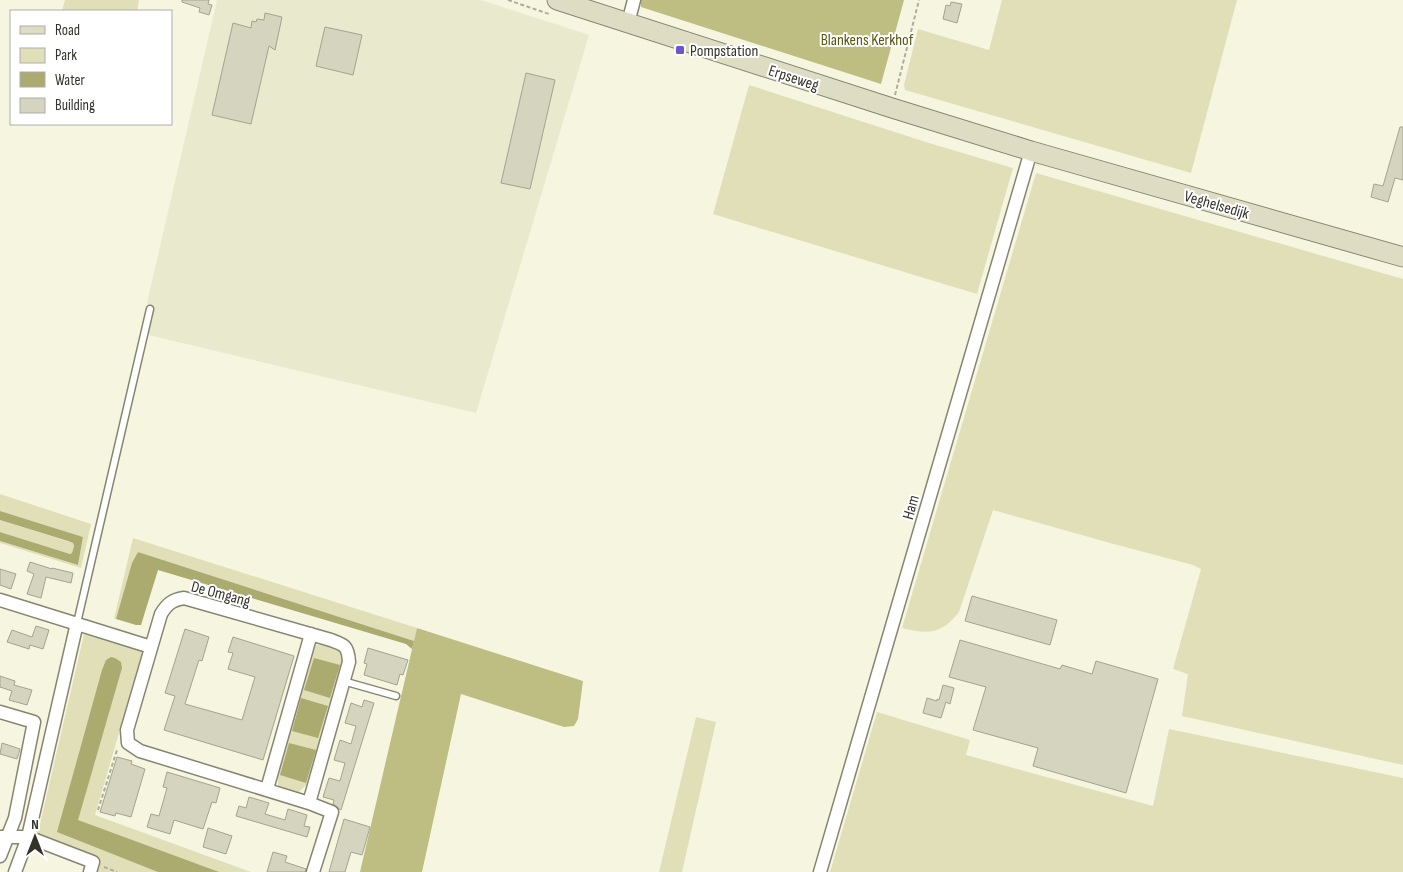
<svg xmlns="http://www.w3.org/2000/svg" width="1403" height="872" font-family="'Sofia Sans Condensed',sans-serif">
<rect width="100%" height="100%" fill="#f6f6e0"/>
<path fill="#e9e9cd" d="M217 0H481L589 35 476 413 140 333Z"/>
<path fill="#e0dfb8" d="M65 0H139L137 11H62Z
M1002 0H1237L1191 173 905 90 904 85 918 29 989 50Z
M749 85 929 143 1013 168 977 294 713 214Z
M1036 173 1403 279V765L1182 716 1188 674 1173 669 1201 569 1193 565 1110 543 993 510 959 612C941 635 928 634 902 628Z
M0 494 91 524 81 568 0 543V541L78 565 83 537 0 511Z
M0 520 73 543 74 546 72 553 70 554 0 532Z
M133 538 417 628 414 641 138 552 116 619H114Z
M84 634 143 651 95 815 251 872H99L97 871 99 859 37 837Z
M316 645C327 645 335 648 344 655L343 665 307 784 299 792 278 787V776L311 656Z
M877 712 970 740 966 755 1153 806 1169 729 1403 778V872H830Z
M696 717 716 722 682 872H659Z"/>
<path fill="#bebd82" d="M641 0H904L881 84 641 7Z
M417 628 583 681 578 719 574 726 564 727 461 694 422 872H360Z"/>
<path fill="#abaa6f" d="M0 511 83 537 78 565 0 541V532L70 554 72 553 74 546 73 543 68 541 0 520Z
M138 552 414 641 412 649 406 644 158 570 141 625H136L116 619 132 563Z
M111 657 115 658 121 662 122 668 78 820 219 872H158L57 832 102 670 106 660Z
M314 658 340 665 330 698 304 690Z
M301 698 328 706 318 738 292 731Z
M289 743 316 750 306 783 280 775Z"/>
<path fill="#d4d4bf" stroke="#a3a38f" d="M182 0H209L208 4 212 5 209 15 199 12 200 8 182 2Z
M951 2 962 4 957 23 943 19 946 5 950 6Z
M265 13 282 17 275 50 269 46 251 124 212 115 233 23 251 28 252 21 256 22 257 19 264 20Z
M325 27 362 35 353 75 316 66Z
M526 73 555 80 530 189 501 183Z
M1400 127H1403V180L1395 178 1388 202 1371 197 1374 184 1383 186Z
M30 562 52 569V568L73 573 71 583 46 577 41 598 27 594 34 574 27 571Z
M0 569 16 574 11 589 0 585Z
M972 596 1057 620 1050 645 965 621Z
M36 626 49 630 43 649 30 645 29 649 7 642 12 630 32 637Z
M185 629 209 637 202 661 199 660 185 704 242 720 255 677 228 669 233 653 228 652 233 637 294 656 263 760 164 730 175 696 165 693Z
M960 640 1060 669 1062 665 1092 674 1096 661 1158 679 1126 793 1033 766 1038 748 973 730 986 687 949 677Z
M368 648 408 660 403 675 400 674 397 685 364 675 367 664 364 663Z
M0 676 15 681 14 685 32 690 27 705 9 700 12 691 0 687Z
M943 685 954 688 950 704 946 702 941 718 923 713 927 698 937 701V699L939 700Z
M364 700 374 703 341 810 333 804 334 800 323 797 329 778 340 781 345 763 334 760 340 740 351 744 356 726 345 723 351 703 362 707Z
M2 743 20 749 17 759 0 754Z
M117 757 132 761 131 764 145 769 131 817 116 813 115 816 100 812Z
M167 772 220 788 216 803 212 802 203 829 174 820 170 834 147 827 151 814 159 816 167 788 163 787Z
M249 797 269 803 265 814 285 820 288 809 307 815 304 826 310 827 307 837 236 816 239 806 246 808Z
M344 819 370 827 365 845 362 855 351 852 345 872H329Z
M208 828 232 836 226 854 203 847Z
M273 852 287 856 285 862 306 869 305 872H267Z"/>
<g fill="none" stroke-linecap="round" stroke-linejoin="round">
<defs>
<path id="service" d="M77 623 150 309
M343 681 396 696"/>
<path id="minor" d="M628 23 634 0
M184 598 331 640C345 645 348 646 349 662L309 803 140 751 128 743 127 730 161 614C167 604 172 600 184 598Z
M0 600 151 647
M0 712 34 722 15 818 0 856
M267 789 311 634
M309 803 332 812 313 872
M0 837H28L93 862 90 872
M15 872 28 837 77 623
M820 872 1031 151"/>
<path id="secondary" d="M557 0 892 108 1031 151 1403 257"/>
</defs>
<use href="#service" stroke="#858571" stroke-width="9"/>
<use href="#minor" stroke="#858571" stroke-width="15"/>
<use href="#secondary" stroke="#858571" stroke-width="21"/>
<path stroke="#adad9c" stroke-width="2" stroke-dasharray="4 2.5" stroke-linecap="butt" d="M508 0 549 14
M895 95 919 0
M98 810 117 750
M104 867 117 872"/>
<use href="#service" stroke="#fff" stroke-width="6"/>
<use href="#minor" stroke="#fff" stroke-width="12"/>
<use href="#secondary" stroke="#deddc4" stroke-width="19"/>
</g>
<rect fill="#6c55cf" stroke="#fff" stroke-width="2" x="675" y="45" width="10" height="10" rx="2.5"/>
<g text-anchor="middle" stroke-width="4" stroke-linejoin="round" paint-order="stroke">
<g font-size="16" fill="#585611" stroke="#fff">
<text x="867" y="45">Blankens Kerkhof</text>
</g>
<g font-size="16" fill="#33332b" stroke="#fff" text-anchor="start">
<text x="690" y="56">Pompstation</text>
</g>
<g font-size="16" fill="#33332b" stroke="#fff">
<text transform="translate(794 77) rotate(18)" y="6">Erpseweg</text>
<text transform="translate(1217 204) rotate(16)" y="6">Veghelsedijk</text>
<text transform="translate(910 507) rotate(-74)" y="6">Ham</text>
<text transform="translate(221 593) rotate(15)" y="6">De Omgang</text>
</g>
</g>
<rect x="10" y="10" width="162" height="115" fill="#ffffff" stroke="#adadaa"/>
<rect x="20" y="26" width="25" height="8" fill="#deddc4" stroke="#adadaa"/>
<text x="55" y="35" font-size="15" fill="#33332b">Road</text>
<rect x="20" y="48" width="25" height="15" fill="#e0dfb8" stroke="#adadaa"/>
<text x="55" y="60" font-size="15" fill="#33332b">Park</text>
<rect x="20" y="72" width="25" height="15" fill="#abaa6f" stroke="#adadaa"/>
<text x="55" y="85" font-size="15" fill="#33332b">Water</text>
<rect x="20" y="98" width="25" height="15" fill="#d4d4bf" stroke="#adadaa"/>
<text x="55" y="110" font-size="15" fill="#33332b">Building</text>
<g transform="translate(35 837)" stroke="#ffffff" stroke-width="4" paint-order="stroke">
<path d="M0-4L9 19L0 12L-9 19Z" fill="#33332b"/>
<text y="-8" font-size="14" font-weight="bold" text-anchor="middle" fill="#33332b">N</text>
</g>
</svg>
